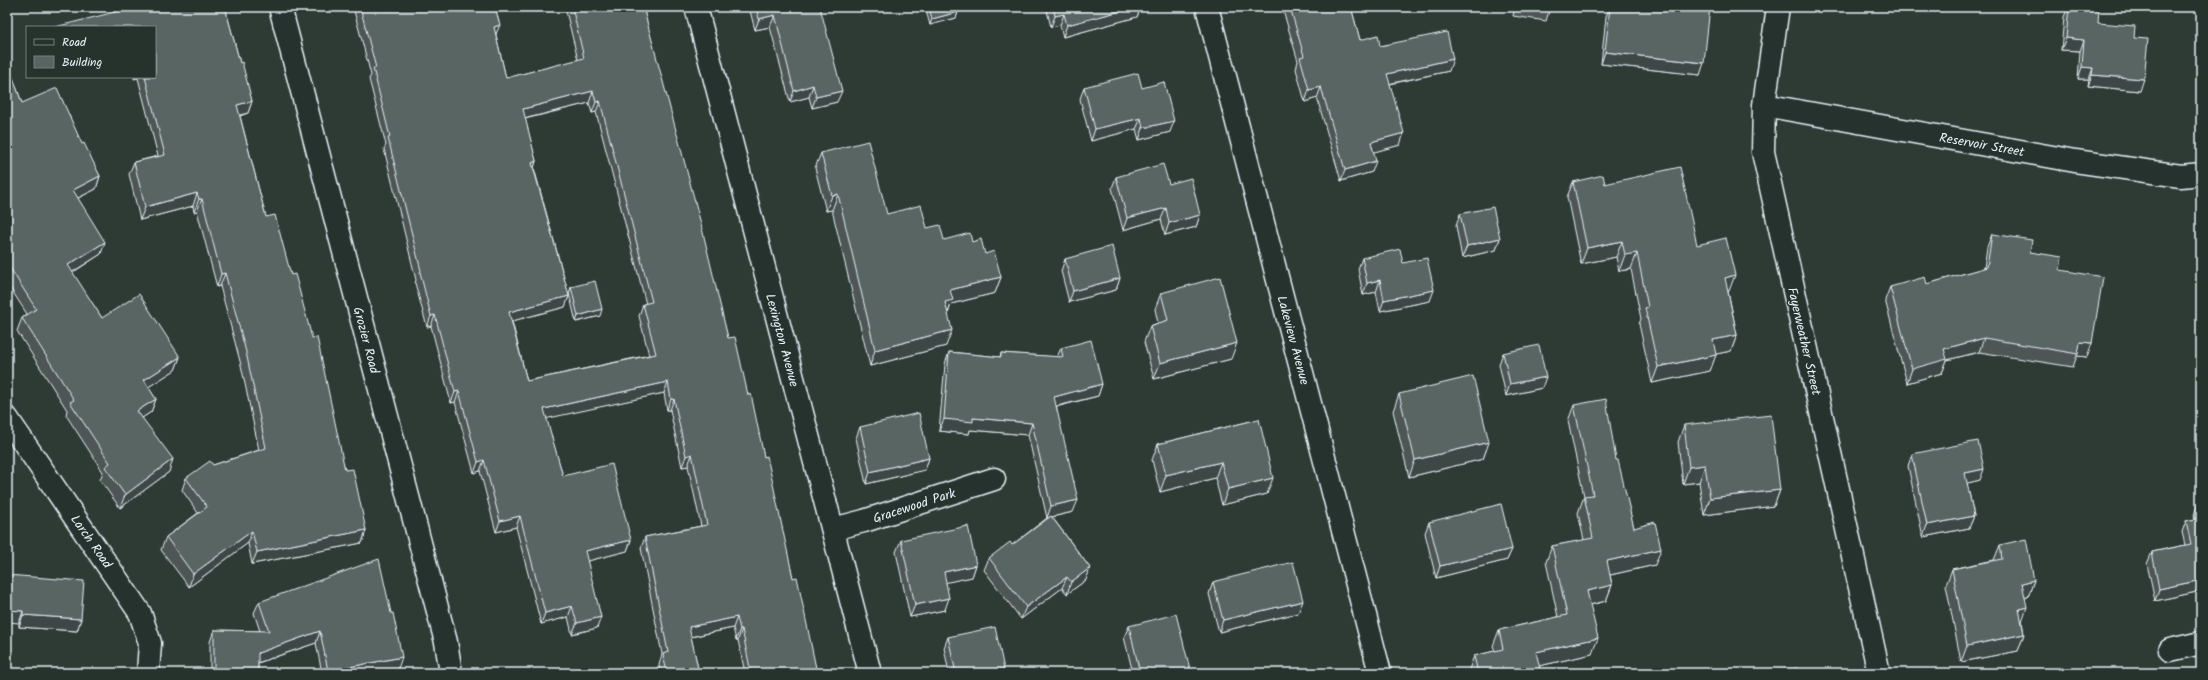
<svg xmlns="http://www.w3.org/2000/svg" width="2208" height="680" font-family="Kalam,sans-serif">
<rect width="100%" height="100%" fill="#2e3b35"/>
<filter id="ink" filterUnits="userSpaceOnUse"><feTurbulence type="fractalNoise" baseFrequency=".025" numOctaves="2"/><feDisplacementMap in="SourceGraphic" scale="8" xChannelSelector="R" yChannelSelector="G"/><feConvolveMatrix kernelMatrix="1 2 1 2 8 2 1 2 1" color-interpolation-filters="sRGB"/></filter>
<g filter="url(#ink)">
<g fill="none" stroke-linecap="round" stroke-linejoin="round">
<defs>
<path id="minor" d="M280 7 446 642 451 673
M696 7 870 673
M1207 7 1380 673
M7 418 140 613 150 643 148 673
M833 529 864 521 994 479
M2170 650 2201 643"/>
<path id="tertiary" d="M1778 7 1764 105 1763 152 1879 673
M1764 105 2075 161 2181 176 2201 174"/>
</defs>
<use href="#minor" stroke="#e8f1f8" stroke-width="25"/>
<use href="#tertiary" stroke="#e8f1f8" stroke-width="25"/>
<use href="#minor" stroke="#26332d" stroke-width="22"/>
<use href="#tertiary" stroke="#26332d" stroke-width="22"/>
</g>
<path fill="#4d5755" stroke="#e8f1f8" fill-rule="evenodd" d="M114 7H225L240 63 252 101 248 113 240 116 266 217 291 275 345 470 366 530 362 543 252 564 248 543 189 587 161 550 166 537 198 513 182 490 186 478 213 465 259 450 241 365 220 286 217 287 197 211 194 212 193 206 140 220 129 174 134 162 158 156 138 78 134 79V77H155V27L114 12Z
M353 7H495L496 35 506 78 578 60 565 7H643L728 338 748 395 764 457 793 578 817 673H745L738 640H736L733 628 691 637 699 673H660L659 665 662 654 641 548 645 537 701 526 688 466 682 467 670 410H667L664 393 546 418 563 476 631 540 627 551 587 561 597 628 572 634 568 617 541 624 516 527 496 532 480 471 474 473 455 402 451 403 431 326 427 327 415 283 416 280 384 149 386 145 369 79 371 75ZM589 103 592 113 596 112 646 304H643L639 316 649 355 527 381 512 321 565 307 569 296 534 168 536 161 525 119Z
M749 7H820L837 102 812 108 809 97 790 102 770 27 755 30Z
M925 7H957L958 12 956 18 930 25Z
M1046 7H1141L1137 17 1063 37 1060 25 1051 27Z
M1282 7H1351L1360 40 1380 46 1449 71 1390 84 1400 145 1373 152 1372 172 1341 181 1317 98 1305 102 1296 69 1298 61Z
M1515 7H1550L1549 11 1546 21 1513 16Z
M1610 7H1634L1669 11 1670 7H1710L1700 75 1601 64 1606 16Z
M2068 7H2086L2098 23 2134 38 2140 91 2088 86 2089 79H2078L2080 51 2061 50 2064 17Z
M7 61 22 103 82 144 100 176 96 189 78 198 101 254 72 273 102 318 180 357 175 370 148 387 156 399 151 412 142 418 169 472 120 508 100 480 103 472 66 415 67 410 17 331 22 318 27 314 7 283Z
M1084 87 1142 88 1170 132 1139 140 1136 129 1091 141 1080 99Z
M821 153 887 214 927 228 944 240 972 242 985 254 1001 277 995 293 951 304 948 314 946 346 870 366 832 210 826 211 815 168Z
M1116 177 1169 184 1200 215 1196 227 1165 235 1161 219 1123 230 1112 188Z
M1573 182 1605 184 1697 245 1729 291H1728L1737 335 1731 351 1716 354 1710 371 1652 383 1639 324 1641 319 1631 269 1619 271 1616 257 1581 264 1567 197Z
M1460 214 1500 238 1496 250 1462 258 1456 226Z
M1992 234 2030 252 2060 270 2092 343 2087 357 2077 356 2073 367 1979 352 1947 360 1942 373 1907 383 1885 300 1890 287 1927 284 1984 268 1987 247Z
M1362 258 1403 263 1430 301 1380 311 1376 292 1363 295 1358 269Z
M1065 259 1120 278 1116 290 1069 302 1061 271Z
M571 287 600 316 576 322 569 293Z
M1161 293 1231 359 1154 379 1144 342 1150 326 1158 323 1155 309Z
M1061 348 1102 384 1098 396 1056 407 1073 512 1052 517 1090 568 1086 580 1067 594 1062 588 1021 619 984 570 989 558 1012 545 1047 518 1028 435 970 430 969 434 939 431 945 364 949 352 1000 357 1001 353 1057 357Z
M1503 353 1542 388 1506 396 1499 364Z
M1399 394 1489 442 1483 459 1409 477 1393 411Z
M1574 405 1616 460 1634 528 1655 565 1610 575 1612 585 1606 601 1590 605 1592 654 1539 666 1541 673H1468V672L1474 656 1495 651 1493 646 1499 630 1558 617 1546 562 1552 546 1584 540 1578 513 1584 496 1568 421Z
M1259 419 1267 494 1222 505 1215 478 1160 492 1152 460 1158 444Z
M1684 425 1780 490 1774 506 1704 515 1699 482 1683 484 1678 442Z
M860 427 929 458 925 470 866 484 856 438Z
M1912 454 1980 480 1967 483 1974 516 1969 528 1923 537 1908 466Z
M2201 502V591L2155 601 2147 564 2152 552 2185 545 2182 532 2186 521 2195 519 2194 515 2198 503Z
M1429 522 1512 549 1507 560 1436 578 1425 533Z
M901 540 976 565 972 577 946 582 945 610 910 617 896 552Z
M2000 545 2034 580 2028 597H2025L2022 621 2024 634 2018 651 1961 662 1946 585 1952 569 1994 560Z
M7 575 81 619 77 631 19 627V623Z
M1213 582 1298 613 1219 632 1209 594Z
M259 602 398 669 376 673H322L316 643 258 663V673H210V642L214 630 260 631 254 613Z
M1129 626 1191 673H1133L1124 637Z
M948 637 1004 669 1002 673H949L944 648Z"/>
<path fill="#3e4745" stroke="#e8f1f8" d="M1136 7H1141L1137 17 1063 37 1067 25Z
M958 12 956 18 930 25 932 19Z
M1064 14 1060 25 1051 27 1055 16Z
M775 15 770 27 755 30 759 19Z
M500 25 495 36 494 27Z
M2066 38 2084 40 2080 51 2061 50Z
M1605 52 1704 63 1700 75 1601 64Z
M1453 59 1449 71 1383 85 1387 74Z
M2082 67 2093 68 2089 79H2078Z
M2092 75 2144 79 2140 91 2088 86Z
M813 85 809 97 790 102 794 91Z
M1321 87 1317 98 1305 102 1309 90Z
M593 91 589 103 519 120 523 109Z
M842 91 837 102 812 108 816 97Z
M252 101 248 113 232 117 237 105Z
M600 101 596 112 592 113 596 102Z
M1141 118 1136 129 1091 141 1095 129Z
M1174 121 1170 132 1139 140 1143 128Z
M1404 133 1400 145 1367 154 1371 142Z
M536 161 532 173V163Z
M1376 161 1372 172 1341 181 1345 170Z
M100 176 96 189 68 203 73 190Z
M197 193 193 206 140 220 145 207Z
M838 194 832 210 826 211 832 196Z
M199 199H202L197 211 194 212Z
M1166 208 1161 219 1123 230 1127 218Z
M1200 215 1196 227 1165 235 1169 223Z
M1500 238 1496 250 1462 258 1467 246Z
M1622 241 1616 257 1581 264 1587 248Z
M105 242 101 254 63 278 68 265Z
M1637 253 1631 269 1619 271 1625 255Z
M225 273 220 286 217 287 221 274Z
M1735 275 1729 291 1719 294 1725 278Z
M1001 277 995 293 951 304 947 316 945 302 950 290Z
M1120 278 1116 290 1069 302 1073 291Z
M1380 280 1376 292 1363 295 1367 283Z
M1434 290 1430 301 1380 311 1384 300Z
M569 296 565 307 505 323 509 312Z
M602 309 600 316 576 322 578 316Z
M435 315 431 326 427 327 431 316Z
M952 330 946 346 870 366 875 350Z
M1737 335 1731 351 1707 356 1713 340Z
M1984 338 1979 352 1947 360 1942 373 1907 383 1912 369 1944 349Z
M2080 342 2092 343 2087 357 2077 356Z
M1237 343 1231 359 1154 379 1160 363Z
M1716 355 1710 371 1652 383 1658 367Z
M180 357 175 370 139 393 144 380Z
M1546 377 1542 388 1506 396 1510 384Z
M668 382 664 393 540 420 544 409Z
M1102 384 1098 396 1049 408 1054 397Z
M459 391 455 402 451 403 455 392Z
M156 399 151 412 133 424 137 411Z
M671 399H674L670 410H667Z
M973 418 1032 423 1028 435 970 430 969 434 939 431 944 419Z
M1489 442 1483 459 1409 477 1415 460Z
M692 454 688 466 682 467 686 456Z
M929 458 925 470 866 484 870 472Z
M173 459 169 472 120 508 125 495Z
M484 460 480 471 474 473 478 462Z
M1221 462 1215 478 1160 492 1166 475Z
M1705 465 1699 482 1683 484 1689 467Z
M1984 469 1980 480 1960 485 1965 473Z
M1273 478 1267 494 1222 505 1228 489Z
M1780 490 1774 506 1704 515 1710 498Z
M1078 500 1073 512 1047 518 1051 506Z
M520 516 516 527 496 532 500 521Z
M1974 516 1969 528 1923 537 1927 525Z
M366 530 362 543 252 564 257 552Z
M252 531 248 543 189 587 193 574Z
M631 540 627 551 580 563 585 551Z
M1512 549 1507 560 1436 578 1440 566Z
M1661 549 1655 565 1601 577 1607 561Z
M976 565 972 577 939 584 944 572Z
M1090 568 1086 580 1067 594 1071 582Z
M1067 577 1062 588 1021 619 1026 607Z
M2034 580 2028 597 2016 599 2022 583Z
M2201 580V591L2155 601 2159 589Z
M1612 585 1606 601 1581 607 1587 591Z
M949 598 945 610 910 617 915 605Z
M1303 601 1298 613 1219 632 1223 620Z
M572 606 568 617 541 624 545 613Z
M2027 607 2021 624 2019 609Z
M7 610 23 611 19 623 7 622Z
M23 615 81 619 77 631 19 627Z
M601 617 597 628 572 634 577 623Z
M737 617 733 628 685 638 689 627Z
M740 629H742L738 640H736Z
M320 631 316 643 254 664 258 653Z
M2024 634 2018 651 1961 662 1967 646Z
M1598 638 1592 654 1530 668 1536 652Z
M402 657 398 669 376 673H327L328 671Z
M1004 669 1002 673H984Z"/>
<path fill="#596563" stroke="#e8f1f8" fill-rule="evenodd" d="M119 7H225L240 63 242 62 252 101 237 105 266 217 275 215 291 275 295 274 312 338 317 337 345 470 353 469 366 530 257 552 252 531 193 574 166 537 207 507 186 478 210 461 213 465 266 448 246 352 225 273 221 274 202 199H199L197 193 145 207 134 162 165 155 145 77H155V27H55L119 11Z
M360 7H495L500 25 494 27 506 78 584 58 572 7H643L701 224 728 338 735 337 748 395 751 394 764 457 767 456 793 578 797 577 817 673H751L742 629H740L737 617 689 627 699 673H667L663 654 668 652 645 537 707 525 692 454 686 456 674 399H671L668 382 544 409 563 476 612 464 631 540 585 551 601 617 577 623 572 606 545 613 520 516 500 521 484 460 478 462 459 391 455 392 435 315 431 316 420 272 421 271 388 138 390 137 373 68H376ZM593 91 596 102 600 101 652 302 643 304 656 354 527 381 509 312 569 296 532 163 536 161 523 109Z
M756 7H820L842 91 816 97 813 85 794 91 775 15 759 19Z
M929 7H957L958 12 932 19Z
M1053 7H1136L1067 25 1064 14 1055 16Z
M1290 7H1351L1360 40 1378 35 1380 46 1447 32 1453 59 1387 74 1404 133 1371 142 1376 161 1345 170 1321 87 1309 90 1300 57 1304 56Z
M1521 7H1550L1549 11Z
M1610 7H1634L1672 11 1673 7H1710L1704 63 1605 52Z
M2069 7H2086L2099 8 2098 23 2135 26 2134 38 2148 39 2144 79 2092 75 2093 68 2082 67 2084 40 2066 38Z
M7 61 22 103 57 88 82 144 84 143 100 176 73 190 105 242 68 265 102 318 139 294 180 357 144 380 156 399 137 411 173 459 125 495 105 467 110 463 70 402 74 400 22 318 36 309 7 263Z
M1138 73 1142 88 1164 82 1174 121 1143 128 1141 118 1095 129 1084 87Z
M868 141 887 214 921 205 927 228 940 225 944 240 970 233 972 242 981 239 985 254 994 251 1001 277 950 290 953 300 945 302 952 330 875 350 838 194 832 196 821 153Z
M1163 164 1169 184 1191 178 1200 215 1169 223 1166 208 1127 218 1116 177Z
M1680 167 1697 245 1726 238 1735 275 1725 278 1737 335 1713 340 1716 355 1658 367 1645 308 1648 307 1637 253 1625 255 1622 241 1587 248 1573 182 1603 175 1605 184Z
M1493 207 1500 238 1467 246 1460 214Z
M1992 234 2032 240 2030 252 2062 257 2060 270 2103 277 2092 343 2080 342 2078 354 1984 338 1944 349 1947 359 1912 369 1890 287 1925 277 1927 284 1987 267Z
M1112 246 1120 278 1073 291 1065 259Z
M1400 249 1403 263 1427 258 1434 290 1384 300 1380 280 1367 283 1362 258Z
M1220 277 1237 343 1160 363 1150 326 1168 320 1161 293Z
M595 281 602 309 578 316 571 287Z
M1091 340 1102 384 1054 397 1078 500 1051 506 1032 423 973 418V422L944 419 949 352 1001 357V353L1063 357 1061 348Z
M1539 345 1546 377 1510 384 1503 353Z
M1473 376 1489 442 1415 460 1399 394Z
M1606 399 1616 460H1618L1634 528 1655 522 1661 549 1607 561 1612 585 1587 591 1598 638 1536 652 1541 673H1478L1474 656 1503 649 1499 630 1567 615 1552 546 1593 538 1584 496 1593 495 1574 405Z
M919 413 929 458 870 472 860 427Z
M1771 415 1780 490 1710 498 1705 465 1689 467 1684 425Z
M1259 419 1273 478 1228 489 1221 462 1166 475 1158 444Z
M1978 441 1984 469 1965 473 1974 516 1927 525 1912 454Z
M2201 502V517L2198 503Z
M1501 504 1512 549 1440 566 1429 522Z
M1051 516 1090 568 1071 582 1067 577 1026 607 989 558 1010 542 1012 545Z
M2201 518V580L2159 589 2152 552 2191 544 2186 521Z
M968 526 976 565 944 572 949 598 915 605 901 540Z
M2026 539 2034 580 2022 583 2027 607 2019 609 2024 634 1967 646 1952 569 2002 559 2000 545Z
M379 559 391 613H393L402 657 328 671 320 631 258 653V673H214V630L269 631 259 602Z
M1293 562 1303 601 1223 620 1213 582Z
M7 575 84 581 81 619 23 615V611L7 610Z
M1176 614 1191 673H1140L1129 626Z
M995 627 1004 669 984 673H956L948 637Z
M1797 668V673H1754Z
M2141 669 2142 673H2121Z"/>
</g>
<g text-anchor="middle" stroke-width="3" stroke-linejoin="round" paint-order="stroke">
<g font-size="13" fill="#e8f1f8" stroke="#26332d">
<text transform="translate(1982 144) rotate(10)" y="5">Reservoir Street</text>
<text transform="translate(367 340) rotate(75)" y="5">Grozier Road</text>
<text transform="translate(783 340) rotate(75)" y="5">Lexington Avenue</text>
<text transform="translate(1294 340) rotate(75)" y="5">Lakeview Avenue</text>
<text transform="translate(1805 341) rotate(77)" y="5">Fayerweather Street</text>
<text transform="translate(914 505) rotate(-18)" y="5">Gracewood Park</text>
<text transform="translate(92 541) rotate(55)" y="5">Larch Road</text>
</g>
</g>
<rect width="2208" height="680" fill="none" stroke="#26332d" stroke-width="24"/>
<rect x="12" y="12" width="2184" height="656" fill="none" stroke="#e8f1f8" stroke-width="1.5" filter="url(#ink)"/>
<rect x="26" y="26" width="130" height="52" fill="#26332d" stroke="#747f7e"/>
<rect x="34" y="39" width="20" height="6" fill="#26332d" stroke="#747f7e"/>
<text x="62" y="46" font-size="12" fill="#e8f1f8">Road</text>
<rect x="34" y="56" width="20" height="12" fill="#596563" stroke="#747f7e"/>
<text x="62" y="66" font-size="12" fill="#e8f1f8">Building</text>
</svg>
